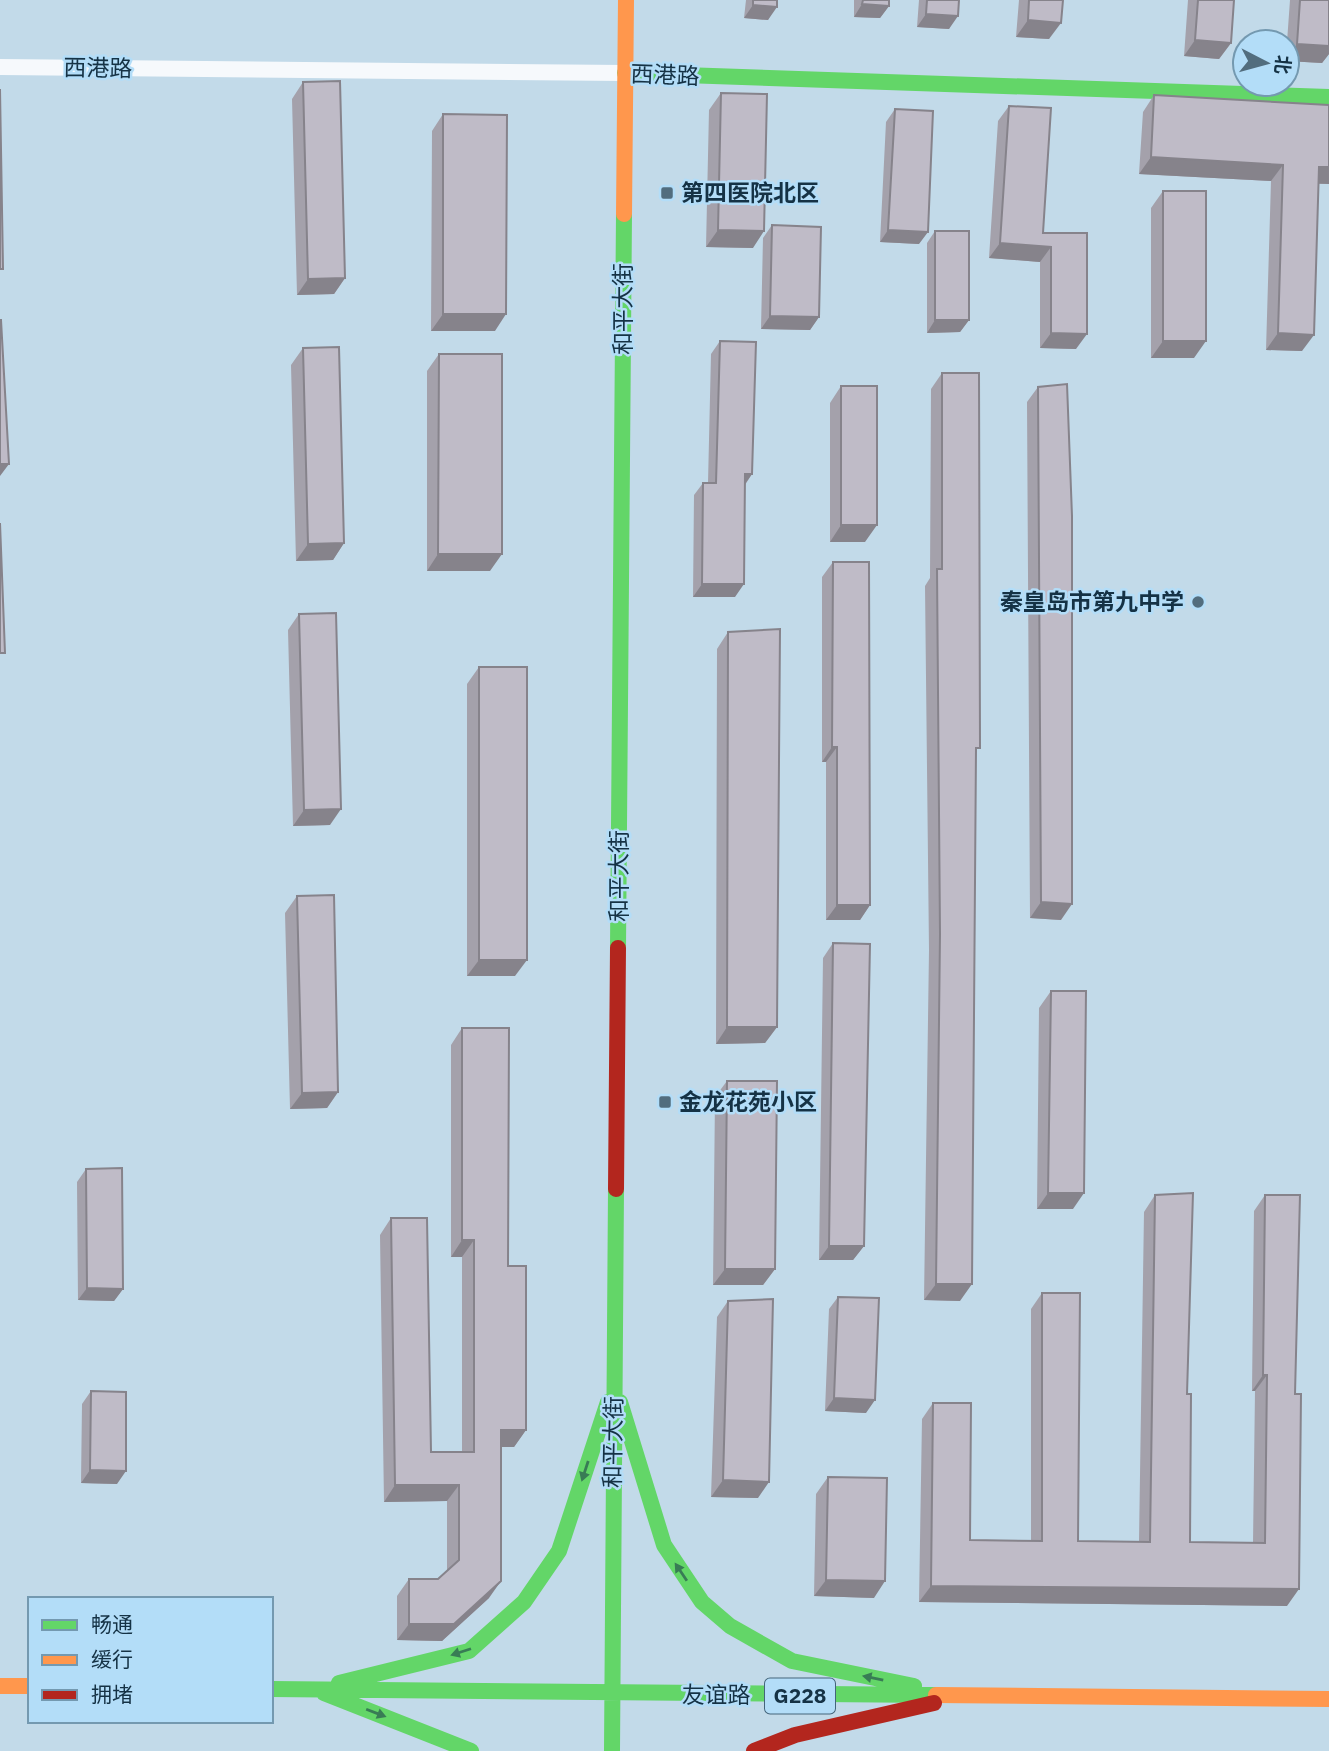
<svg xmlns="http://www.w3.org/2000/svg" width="1329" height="1751" font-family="'IBM Plex Sans','Noto Sans SC',sans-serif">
<rect width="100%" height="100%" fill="#c2dae9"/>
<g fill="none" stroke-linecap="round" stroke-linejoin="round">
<path stroke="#f6f9fc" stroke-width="16" d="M0 67 625 73"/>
<path stroke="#63d668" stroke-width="16" d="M625 73 1329 97
M618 948 624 214
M620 1402 664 1545 702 1602 730 1626 792 1661 914 1686
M339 1683 469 1651 524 1602 559 1551 608 1402
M271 1689 936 1695
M324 1693 471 1751
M612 1751 616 1189"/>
<path stroke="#ff974d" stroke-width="16" d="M624 214 626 0
M0 1686H30
M936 1695 1329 1699"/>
<path stroke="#b3261e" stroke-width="16" d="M616 1189 618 948
M754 1751 795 1735 934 1703"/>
</g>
<path fill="#a4a1ab" d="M746 0H777L768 20 744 18Z
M854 0H889V6L880 18 854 17Z
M919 0H959L949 29 917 27Z
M1019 0H1063L1049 39 1016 37Z
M1188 0H1234L1231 43 1219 59 1184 56Z
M1290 0H1329V54L1322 63 1287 61V42Z
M303 82 345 278 334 294 297 295 292 99Z
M721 93 753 248 706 247 709 110Z
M1154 95 1329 105V184H1319L1302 351 1266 350 1271 181 1139 174 1143 112Z
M1009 106 1043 233H1087L1076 349 1040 348V262L989 258 998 121Z
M895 109 919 244 880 242 886 122Z
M443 114 495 331H431L432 131Z
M1163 191 1194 358H1151V208Z
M772 225 819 317 810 330 761 329 763 238Z
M935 231 969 320 960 332 927 333V243Z
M720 341 752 474 745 485 735 597H693L694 495 703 483H708L711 354Z
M303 348 344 543 333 560 296 561 291 365Z
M439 354 490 571H427V371Z
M942 373 976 753 960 1301 924 1300 929 950 925 586 930 578 931 389Z
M841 386 865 542H830V403Z
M1038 387 1061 920 1030 918 1027 402Z
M833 562 870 905 860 920H826V762H822V577Z
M299 614 330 825 293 826 288 630Z
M728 632 777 1027 765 1043 716 1044 717 649Z
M479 667 515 976H467V684Z
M297 896 338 1092 327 1108 290 1109 285 913Z
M833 943 864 1246 853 1260H819L823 958Z
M1051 991 1073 1209H1037L1039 1008Z
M462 1028 508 1266 526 1430 514 1447H501L489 1598 442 1641 397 1640V1596L409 1579H438L447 1571V1501L384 1502 380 1235 391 1218 431 1452H462V1257H451V1045Z
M727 1081 775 1269 763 1285H713L715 1097Z
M86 1169 123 1289 114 1301 78 1300 77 1182Z
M1155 1195 1187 1394 1190 1542 1253 1543 1255 1391H1252L1254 1211 1265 1195 1287 1606 919 1602 922 1419 933 1403 970 1540 1031 1541V1309L1042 1293 1078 1541 1139 1542 1144 1212Z
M838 1297 866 1413 825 1411 829 1309Z
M728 1301 758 1498 711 1497 717 1317Z
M91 1391 117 1484 81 1483 82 1404Z
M828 1477 874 1598 814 1596 816 1494Z"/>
<path fill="#86838b" d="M862 4 889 6 880 18 854 17Z
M753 5 777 7 768 20 744 18Z
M926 14 958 16 949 29 917 27Z
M1028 20 1061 23 1049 39 1016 37Z
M1195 40 1231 43 1219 59 1184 56Z
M1297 44 1329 46V54L1322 63 1287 61V58Z
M1151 157 1283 165 1271 181 1139 174Z
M1319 167H1329V184L1308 183Z
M718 230 764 231 753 248 706 247Z
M888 230 928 232 919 244 880 242Z
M1000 243 1051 247 1040 262 989 258Z
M345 278 334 294 297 295 308 279Z
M443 314H506L495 331H431Z
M770 316 819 317 810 330 761 329Z
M935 320H969L960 332 927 333Z
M1051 333 1087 334 1076 349 1040 348Z
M1278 333 1314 335 1302 351 1266 350Z
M1163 341H1206L1194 358H1151Z
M0 464H9L0 476Z
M745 474H752L743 487Z
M841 525H877L865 542H830Z
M344 543 333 560 296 561 308 544Z
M438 554H502L490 571H427Z
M702 584H744L735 597H693Z
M832 747H837L826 762H822Z
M341 809 330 825 293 826 304 810Z
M1041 902 1072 904 1061 920 1030 918Z
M837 905H870L860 920H826Z
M479 960H527L515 976H467Z
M727 1027H777L765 1043 716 1044Z
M338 1092 327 1108 290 1109 302 1093Z
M1048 1193H1084L1073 1209H1037Z
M462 1240H474L462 1257H451Z
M829 1246H864L853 1260H819Z
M725 1269H775L763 1285H713Z
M936 1284H972L960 1301 924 1300Z
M87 1288 123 1289 114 1301 78 1300Z
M1263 1375H1267L1255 1391H1252Z
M834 1398 875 1400 866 1413 825 1411Z
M501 1430H526L514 1447H489Z
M90 1470 126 1471 117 1484 81 1483Z
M723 1480 769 1482 758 1498 711 1497Z
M395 1485H459L447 1501 384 1502Z
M826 1580 885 1581 874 1598 814 1596Z
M501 1581 489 1598 442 1641 397 1640 409 1624Z
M931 1586 1299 1589 1287 1606 919 1602Z"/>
<path fill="#bfbbc7" stroke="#86838b" stroke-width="2" d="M753 0H777V7L753 5Z
M863 0H889V6L862 4Z
M927 0H959L958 16 926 14Z
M1029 0H1063L1061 23 1028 20Z
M1198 0H1234L1231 43 1195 40Z
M1300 0H1329V46L1297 44Z
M340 81 345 278 308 279 303 82Z
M0 89 3 269H0Z
M721 93 767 94 764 231 718 230Z
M1154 95 1329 105V167H1319L1314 335 1278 333 1283 165 1151 157Z
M1009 106 1051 108 1043 233H1087V334L1051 333V247L1000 243Z
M895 109 933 111 928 232 888 230Z
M443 114 507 115 506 314H443Z
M1163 191H1206V341H1163Z
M772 225 821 227 819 317 770 316Z
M935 231H969V320H935Z
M0 320H1L9 464H0Z
M720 341 756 342 752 474H745L744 584H702L703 483H716Z
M339 347 344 543 308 544 303 348Z
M439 354H502V554H438Z
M942 373H979L980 748H976L972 1284H936L940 934 937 569H942Z
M1067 384 1072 516V904L1041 902 1038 387Z
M841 386H877V525H841Z
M0 523 5 653H0Z
M833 562H869L870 905H837V747H832Z
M336 613 341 809 304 810 299 614Z
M780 629 777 1027H727L728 632Z
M479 667H527V960H479Z
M334 895 338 1092 302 1093 297 896Z
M833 943 870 944 864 1246H829Z
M1051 991H1086L1084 1193H1048Z
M462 1028H509L508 1266H526V1430H501V1581L454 1624H409V1579H438L459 1560V1485H395L391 1218H427L431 1452H474V1240H462Z
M727 1081H777L775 1269H725Z
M122 1168 123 1289 87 1288 86 1169Z
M1193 1193 1187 1394H1191L1190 1542 1265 1543 1267 1375H1263L1265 1195H1300L1295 1394H1301L1299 1589 931 1586 933 1403H971L970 1540 1042 1541V1293H1080L1078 1541 1150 1542 1155 1195Z
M838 1297 879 1298 875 1400 834 1398Z
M773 1299 769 1482 723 1480 728 1301Z
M91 1391 126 1392V1471L90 1470Z
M828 1477 887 1478 885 1581 826 1580Z"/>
<defs><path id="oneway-solid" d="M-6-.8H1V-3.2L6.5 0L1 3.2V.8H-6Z" transform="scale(1.75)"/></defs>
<g fill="#387c55">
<use href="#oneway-solid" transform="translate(585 1471) rotate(108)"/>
<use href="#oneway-solid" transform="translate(681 1572) rotate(-124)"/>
<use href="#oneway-solid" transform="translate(461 1652) rotate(162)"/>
<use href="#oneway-solid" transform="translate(873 1678) rotate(-168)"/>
<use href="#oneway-solid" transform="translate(376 1713) rotate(21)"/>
</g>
<g fill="#526d7e" stroke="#b3ddf8" stroke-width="2.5">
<rect x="660" y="186" width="14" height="14" rx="3.5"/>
<circle cx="1198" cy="602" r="7"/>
<rect x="658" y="1095" width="14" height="14" rx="3.5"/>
</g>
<g text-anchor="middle" stroke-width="5" stroke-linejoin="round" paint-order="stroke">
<rect fill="#b3ddf8" stroke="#44657b" stroke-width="2" x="765" y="1678.5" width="70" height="35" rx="5"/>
<g font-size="21" font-weight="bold" fill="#153245">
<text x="800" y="1703">G228</text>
</g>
<g font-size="23" fill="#153245" stroke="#b3ddf8">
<text transform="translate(98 68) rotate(1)" y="8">西港路</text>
<text transform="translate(665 75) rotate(2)" y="8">西港路</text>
<text transform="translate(623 309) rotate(-90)" y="8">和平大街</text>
<text transform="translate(619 876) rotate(-90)" y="8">和平大街</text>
<text transform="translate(613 1442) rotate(-89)" y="8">和平大街</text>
<text x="716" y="1703">友谊路</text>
</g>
<g font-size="23" font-weight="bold" fill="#153245" stroke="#b3ddf8" text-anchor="start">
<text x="681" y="201">第四医院北区</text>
<text x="1184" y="610" text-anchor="end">秦皇岛市第九中学</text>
<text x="679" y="1110">金龙花苑小区</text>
</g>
</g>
<rect x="28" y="1597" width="245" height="126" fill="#b3ddf8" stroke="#7499b0" stroke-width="2"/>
<rect x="42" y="1620" width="35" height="10" fill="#63d668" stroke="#7499b0" stroke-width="2"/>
<text x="91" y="1632" font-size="21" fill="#153245">畅通</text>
<rect x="42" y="1655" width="35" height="10" fill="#ff974d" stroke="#7499b0" stroke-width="2"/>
<text x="91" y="1667" font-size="21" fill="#153245">缓行</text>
<rect x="42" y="1690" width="35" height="10" fill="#b3261e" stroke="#7499b0" stroke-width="2"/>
<text x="91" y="1702" font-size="21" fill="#153245">拥堵</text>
<g transform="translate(1266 63) rotate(96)"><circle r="33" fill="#b3ddf8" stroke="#7499b0" stroke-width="2"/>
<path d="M0-5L12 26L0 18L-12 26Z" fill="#526d7e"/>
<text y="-10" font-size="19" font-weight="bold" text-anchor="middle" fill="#153245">北</text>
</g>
</svg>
